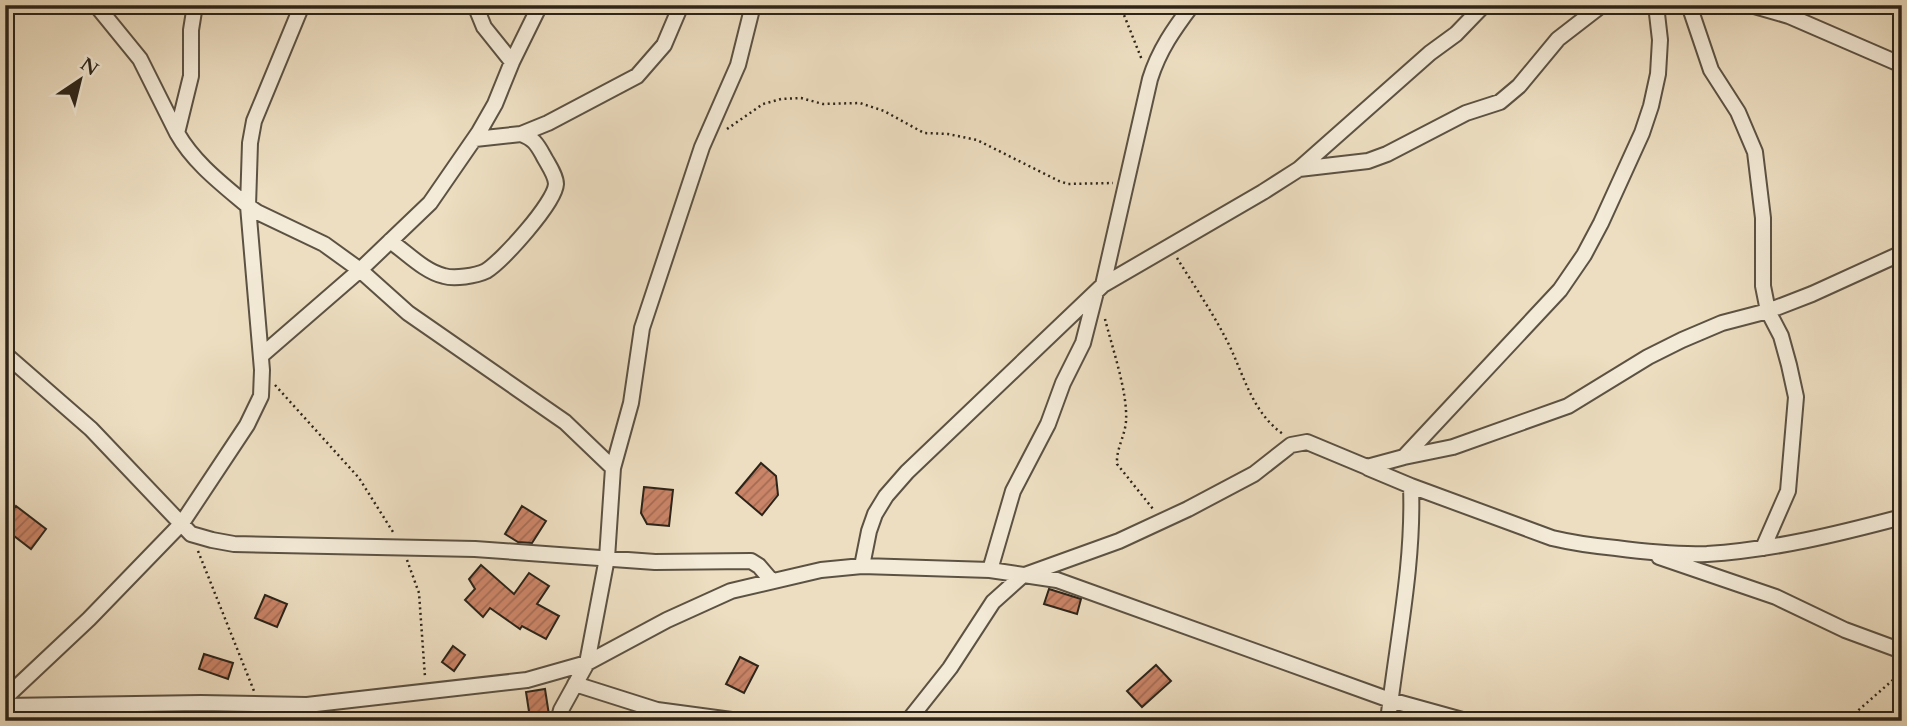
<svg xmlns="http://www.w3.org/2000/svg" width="1907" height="726" font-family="Cardo,serif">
<defs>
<pattern id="building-hatch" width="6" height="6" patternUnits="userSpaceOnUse" patternTransform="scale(1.75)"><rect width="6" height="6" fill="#ca8467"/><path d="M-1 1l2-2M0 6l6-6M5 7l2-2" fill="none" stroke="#a46c54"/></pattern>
</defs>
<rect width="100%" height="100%" fill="#eddec1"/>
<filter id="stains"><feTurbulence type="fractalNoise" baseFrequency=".00286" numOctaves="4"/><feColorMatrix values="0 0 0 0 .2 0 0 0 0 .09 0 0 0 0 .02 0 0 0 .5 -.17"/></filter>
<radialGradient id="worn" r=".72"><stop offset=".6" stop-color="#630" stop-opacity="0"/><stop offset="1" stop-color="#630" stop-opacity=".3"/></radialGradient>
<path fill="url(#building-hatch)" stroke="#2c2419" stroke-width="2" d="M761 463 776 476 778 495 762 515 736 493Z
M644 487 673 490 669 526 647 524 641 513Z
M16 506 46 529 31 549 5 529V520Z
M522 506 546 521 532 543 518 542 505 534Z
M481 565 514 594 529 573 549 586 537 604 559 616 546 639 522 626 520 629 490 608 483 617 465 600 475 589 469 579Z
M1049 589 1081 599 1077 614 1044 604Z
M265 595 287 604 277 627 255 618Z
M453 646 465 655 454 671 442 662Z
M204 654 233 663 228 679 199 669Z
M740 657 758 666 744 693 726 684Z
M1156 665 1171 681 1142 707 1127 691Z
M545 689 549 715 530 718 526 692Z"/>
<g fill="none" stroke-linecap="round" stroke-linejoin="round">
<defs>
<path id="street" d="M96 5 140 59 177 133
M302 5 254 121 250 143 248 206 257 212 324 244 360 270 408 313 565 422 613 468
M475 5 484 27 512 62
M1689 5 1711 70 1738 112 1755 152 1763 218V286L1768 311 1781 336 1789 365 1796 397 1788 491 1763 548
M1751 5 1789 16 1902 65
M5 10 15 5
M521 134 548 123 637 76 664 45 681 5
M1299 169 1368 161 1387 154 1466 113 1500 102 1519 86 1558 39 1602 5
M390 241C406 252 425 272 444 276 454 279 476 276 486 271 502 261 555 203 556 184 556 175 547 163 543 155 537 144 533 138 521 134L475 139
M1103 285 1150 79C1159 50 1174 29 1192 5
M5 354 91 429 191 534 212 540 234 544 475 549 655 562 751 561 759 566 771 580
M262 355 360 270 430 203 479 132 495 104 512 62 540 5
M1404 457 1453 447 1568 406 1648 357 1682 340 1722 323 1768 311 1812 294 1902 253
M1368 468 1411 486 1552 538C1573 543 1594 546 1616 548 1646 552 1677 555 1707 554 1773 550 1838 534 1902 517
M1659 557 1776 597 1845 630 1902 651
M862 566 869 531 875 514 886 496 907 472 1103 285 1263 192 1299 169 1430 53 1456 34 1484 5
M990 570 1013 491 1048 424 1063 383 1083 343 1096 292
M575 684 657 710 739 721
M5 698 89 619 182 523 247 425 261 396 262 370 248 206C222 184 194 163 177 133L191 76V30L195 5
M5 706 201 703 307 705 527 680 587 663 667 620 731 591 821 570 862 566 990 570 1057 580 1390 700 1466 721
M297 721 307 705
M558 721 561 710 587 663 607 558 613 468 631 403 642 328 702 147 738 65 753 5
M908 721 950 668 993 602 1022 576 1119 541 1188 509 1254 474 1291 445 1307 442 1367 467 1404 457 1560 290 1584 255 1601 223 1642 133 1651 106 1658 74 1660 40 1656 5
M1388 721C1397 642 1414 565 1411 486"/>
</defs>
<use href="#street" stroke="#5c5243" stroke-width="18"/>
<path stroke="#2c2419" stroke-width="2.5" stroke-dasharray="2 3.5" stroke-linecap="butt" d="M1120 5 1142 60
M727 129 763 104 781 99 801 98 823 104 860 103 884 111 924 133 948 134 977 140 1059 181 1068 184 1113 183
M1177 258C1193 284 1211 310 1225 337 1243 370 1250 411 1283 434
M1105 319C1112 347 1128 393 1126 421 1125 436 1116 449 1117 464L1153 509
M275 385 359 478 393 532
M198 551 254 691
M407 560 419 593 425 677
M1846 721 1902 672"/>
<use href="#street" stroke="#f3ead7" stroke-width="14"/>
</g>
<rect width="1907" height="726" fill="none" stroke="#eddec1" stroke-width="28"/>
<rect x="7" y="7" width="1893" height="712" fill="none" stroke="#2c2419" stroke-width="3.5"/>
<rect x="14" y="14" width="1879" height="698" fill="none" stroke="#2c2419" stroke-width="2"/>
<g transform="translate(80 80) rotate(35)" stroke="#f3ead7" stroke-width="5" paint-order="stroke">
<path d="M0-5L12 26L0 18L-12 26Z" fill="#2c2419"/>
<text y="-10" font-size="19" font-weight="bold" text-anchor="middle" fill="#2c2419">N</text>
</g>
<rect width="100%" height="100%" filter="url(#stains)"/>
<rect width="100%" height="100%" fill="url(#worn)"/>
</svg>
